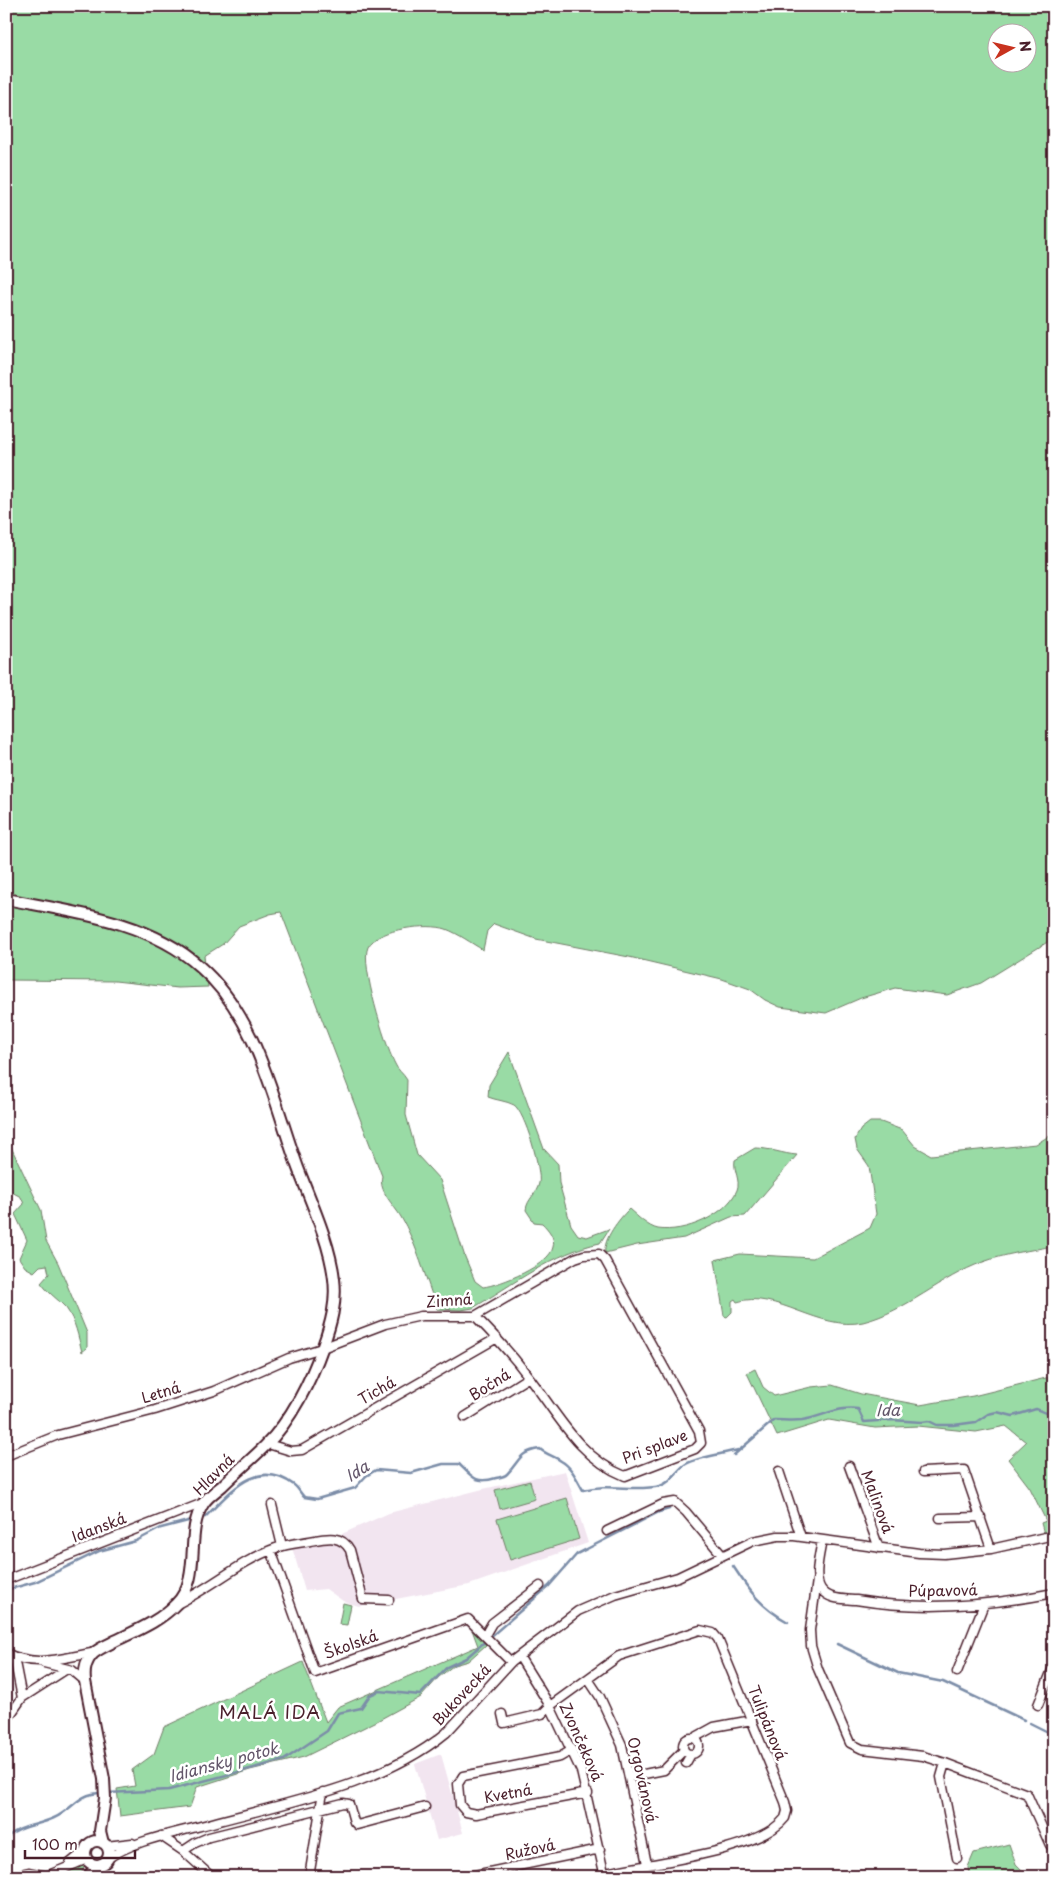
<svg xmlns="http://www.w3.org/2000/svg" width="1060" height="1883" font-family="'Playpen Sans',sans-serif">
<rect width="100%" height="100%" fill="#fff"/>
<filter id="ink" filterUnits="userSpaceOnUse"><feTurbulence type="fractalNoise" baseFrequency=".02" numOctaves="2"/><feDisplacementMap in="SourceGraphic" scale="10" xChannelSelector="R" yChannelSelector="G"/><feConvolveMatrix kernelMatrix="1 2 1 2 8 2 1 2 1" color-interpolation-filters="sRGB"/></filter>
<g filter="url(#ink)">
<path fill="#f2e5f0" d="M565 1471 588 1543 469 1585 359 1606 343 1601 326 1589 305 1591 291 1544 335 1537 389 1513 483 1489Z
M441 1754 463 1833 437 1840 415 1764Z"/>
<path fill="#99dba5" stroke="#727d68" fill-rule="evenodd" d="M6 6H1054V938L981 983 947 995 895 988 861 998 826 1013 780 1007 765 1000 750 989 722 979 629 957 536 939 494 924 487 931 483 950C471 943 459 934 446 929 429 923 378 928 368 947 360 964 385 1044 394 1062 397 1070 403 1073 407 1080L406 1115 417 1155 440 1180 465 1257 475 1281 483 1287C500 1285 550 1265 553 1247 556 1238 548 1229 542 1223L534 1222 526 1210C527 1199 537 1194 539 1183 542 1171 525 1112 514 1105 507 1101 495 1100 488 1097L489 1085 509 1052 544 1149 558 1164 559 1183 571 1225 578 1235 587 1237 609 1229 600 1243C555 1252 512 1285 473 1308L461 1310 437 1309C427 1282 415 1240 401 1217 394 1205 378 1191 382 1176L281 912 270 914 239 926 223 944 204 956 208 987 178 988 115 981 6 980ZM998 32H1028V62H998Z
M870 1122H881L902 1130 915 1146 931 1155 1036 1144 1054 1133V1246C1031 1250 1005 1254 983 1262 941 1277 907 1311 863 1322 820 1332 775 1289 737 1302L735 1299 732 1301V1312L727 1317 724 1316 715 1260 740 1254 813 1258 870 1228 876 1214 869 1166 857 1149 855 1139 861 1129Z
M6 1144 11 1147 41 1210 46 1241 58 1263 87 1333V1348L82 1352C78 1336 76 1322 66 1308 58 1299 48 1293 41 1283L49 1274 47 1265 40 1266 34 1272 25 1267 19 1258 27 1240 15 1214 24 1204 21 1197 6 1189Z
M755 1148C769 1148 783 1154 797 1155L745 1216 731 1217 684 1238 637 1245 605 1253C603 1239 619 1219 629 1209 637 1216 648 1227 658 1229 684 1233 726 1216 737 1190 741 1180 733 1171 735 1160Z
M755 1369 763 1387 774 1396 811 1387 832 1385 861 1394 920 1405 973 1396 1054 1376V1531L1044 1534 1041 1523 1046 1521 1030 1488 1008 1459 1026 1442 1006 1426 976 1432 918 1426 875 1428 829 1420 777 1436 747 1373Z
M530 1481 535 1499 500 1509 495 1490Z
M567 1498 579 1539 510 1560 497 1519Z
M343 1603 351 1605 347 1625 339 1624Z
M471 1627 486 1645 468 1661 454 1665 439 1677 421 1697 377 1721 304 1757 250 1770 197 1787 190 1807 120 1816 117 1789 135 1786 132 1770 154 1754 164 1727 303 1662 326 1722 338 1707 478 1646Z
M1009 1844 1016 1864 1029 1877H969L968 1867 974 1853Z
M81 1865 84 1868 79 1877H73L66 1871Z"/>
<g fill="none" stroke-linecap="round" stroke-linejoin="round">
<path stroke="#7b8da8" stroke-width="2.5" d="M734 1455 774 1420C783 1420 793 1421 802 1420 822 1417 838 1406 858 1409L864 1422 891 1420 922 1422 929 1421 937 1425H954L976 1422 988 1414 997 1412 1013 1416 1036 1409 1046 1413 1054 1412
M200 1518 205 1517C230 1493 256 1457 294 1485 298 1488 301 1494 304 1497L317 1499 355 1488 366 1476 376 1470 411 1473 443 1464H459C473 1478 476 1484 496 1478 500 1477 504 1477 507 1474 521 1460 518 1452 540 1449 547 1455 554 1456 561 1461 572 1467 577 1480 583 1490 609 1483 634 1492 660 1486 673 1482 676 1470 686 1464 695 1458 726 1453 738 1450
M733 1566C750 1592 761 1607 788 1622
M6 1590 35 1582 99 1551 136 1541 161 1528 192 1520
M837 1644 898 1673 943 1682 1024 1720
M1030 1723 1054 1735
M107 1793 169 1790 284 1760 327 1731 338 1713 361 1708 370 1695 379 1691 420 1695 447 1667 466 1658 549 1586 577 1554 659 1512 669 1509
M6 1838C21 1825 37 1826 54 1818 73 1810 77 1793 102 1793"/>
<defs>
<path id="minor" d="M465 1417 529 1377
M268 1444 291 1451 302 1450 497 1338
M6 1456 58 1435 155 1410 214 1391 289 1358 322 1348 385 1324 421 1316H475L575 1258 584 1255 599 1254 605 1260 699 1431 701 1443 695 1449 625 1476C579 1458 557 1413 528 1376 512 1355 494 1335 475 1316
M849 1466 879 1548
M779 1471 801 1537
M923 1472 964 1470 991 1549
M272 1505 282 1546
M940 1518 981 1517
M607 1531 663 1504 675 1502 686 1512 722 1555
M822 1540C820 1553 813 1577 821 1589 828 1600 844 1599 856 1600 922 1611 988 1606 1054 1593
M271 1550 315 1673 468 1619 511 1662
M6 1580 203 1503
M817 1580 810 1630 811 1646 818 1669 850 1743 862 1749 923 1756 945 1763 941 1777 957 1858
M177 1604C211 1588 240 1561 276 1548 287 1544 299 1543 310 1541 326 1538 341 1534 350 1550L363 1599 389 1600
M485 1635 492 1623 540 1586
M6 1653C35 1668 61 1658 92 1653
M519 1656 550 1706 581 1771 605 1877
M44 1663 72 1670 85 1681
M957 1672 984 1604
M588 1679 600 1697 622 1745 647 1864
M22 1698 67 1669
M1038 1705 1054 1665
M502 1714 504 1723 542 1714 550 1706 619 1656 700 1630 713 1633 718 1639 785 1802 787 1811 785 1818C759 1852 649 1863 605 1873
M6 1721 22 1698 14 1657
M694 1738 714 1727 752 1720
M683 1746a8 8 0 1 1 16 0a8 8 0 1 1-16 0Z
M572 1750 560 1757 463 1776 458 1784 460 1805 466 1812 476 1814 588 1793
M686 1763 691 1754
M945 1763 1027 1794 1050 1845
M629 1777 664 1770 684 1750
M161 1836 183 1851 212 1877
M106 1846 132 1843
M183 1851 195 1843 209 1837 343 1803 349 1804 354 1822 357 1825 425 1807
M107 1859C133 1841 167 1835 197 1827 278 1804 379 1788 446 1733L511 1662 578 1611 615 1595 678 1577 753 1541 778 1536H794L919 1553 944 1554 991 1549 1054 1535
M70 1863 86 1850
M58 1871 68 1877
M8 1877 29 1872 47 1876
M44 1877 87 1859
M309 1877 323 1792
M465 1877 600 1849"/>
<path id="major" d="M6 899C71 912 148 920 199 966 257 1016 273 1099 298 1168 311 1202 330 1243 334 1279 337 1302 331 1324 323 1346 311 1380 291 1421 265 1446 251 1460 236 1472 222 1486 216 1491 207 1497 203 1504 184 1534 203 1577 176 1604 159 1622 135 1631 113 1642 106 1646 95 1650 91 1656 85 1663 84 1672 85 1681L104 1779 105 1798 100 1831 103 1843
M85 1853a12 12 0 1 1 24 0a12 12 0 1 1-24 0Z
M87 1877 101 1864"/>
</defs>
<use href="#minor" stroke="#4a1f2b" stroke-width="11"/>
<use href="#major" stroke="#4a1f2b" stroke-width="14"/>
<use href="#minor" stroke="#fff" stroke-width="8"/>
<use href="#major" stroke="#fff" stroke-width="10"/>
</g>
</g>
<g text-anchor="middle" stroke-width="5" stroke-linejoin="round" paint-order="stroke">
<g font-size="15" fill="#4a1f2b" stroke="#fff">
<text transform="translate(449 1301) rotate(-4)" y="5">Zimná</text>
<text transform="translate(490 1385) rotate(-32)" y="5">Bočná</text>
<text transform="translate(377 1391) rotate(-30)" y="5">Tichá</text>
<text transform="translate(161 1393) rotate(-17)" y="5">Letná</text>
<text transform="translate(655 1447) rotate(-21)" y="5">Pri splave</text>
<text transform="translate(214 1475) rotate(-45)" y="5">Hlavná</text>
<text transform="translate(877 1502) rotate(70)" y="5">Malinová</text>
<text transform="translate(99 1528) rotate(-21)" y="5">Idanská</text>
<text transform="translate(943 1591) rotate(-1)" y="5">Púpavová</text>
<text transform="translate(351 1645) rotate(-20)" y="5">Školská</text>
<text transform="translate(462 1695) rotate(-47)" y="5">Bukovecká</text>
<text transform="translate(767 1723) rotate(68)" y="5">Tulipánová</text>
<text transform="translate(581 1742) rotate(66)" y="5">Zvončeková</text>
<text transform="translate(642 1780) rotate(77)" y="5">Orgovánová</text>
<text transform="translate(508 1794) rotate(-10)" y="5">Kvetná</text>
<text transform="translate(530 1850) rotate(-12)" y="5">Ružová</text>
</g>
<g font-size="16" font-style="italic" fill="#63566a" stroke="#fff">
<text transform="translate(888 1410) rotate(-1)" y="6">Ida</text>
<text transform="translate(357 1471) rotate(-32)" y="6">Ida</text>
<text transform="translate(224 1762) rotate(-15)" y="6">Idiansky potok</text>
</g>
<g font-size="18" letter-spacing="1" fill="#4a1f2b" stroke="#fff">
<text x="270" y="1719">MALÁ IDA</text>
</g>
</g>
<rect width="1060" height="1883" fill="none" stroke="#fff" stroke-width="25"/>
<rect x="12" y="12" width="1035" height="1858" fill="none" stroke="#4a1f2b" stroke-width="2" filter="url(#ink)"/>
<g transform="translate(1012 48) rotate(82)"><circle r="24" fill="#ffffff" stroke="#b7a5aa"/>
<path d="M0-4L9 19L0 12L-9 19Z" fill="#c8321e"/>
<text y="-8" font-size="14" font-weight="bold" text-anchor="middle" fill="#4a1f2b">N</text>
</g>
<path d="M25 1850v8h110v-8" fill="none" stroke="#4a1f2b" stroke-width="2.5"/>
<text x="32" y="1850" font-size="15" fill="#4a1f2b" stroke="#ffffff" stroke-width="4" paint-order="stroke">100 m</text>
</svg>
